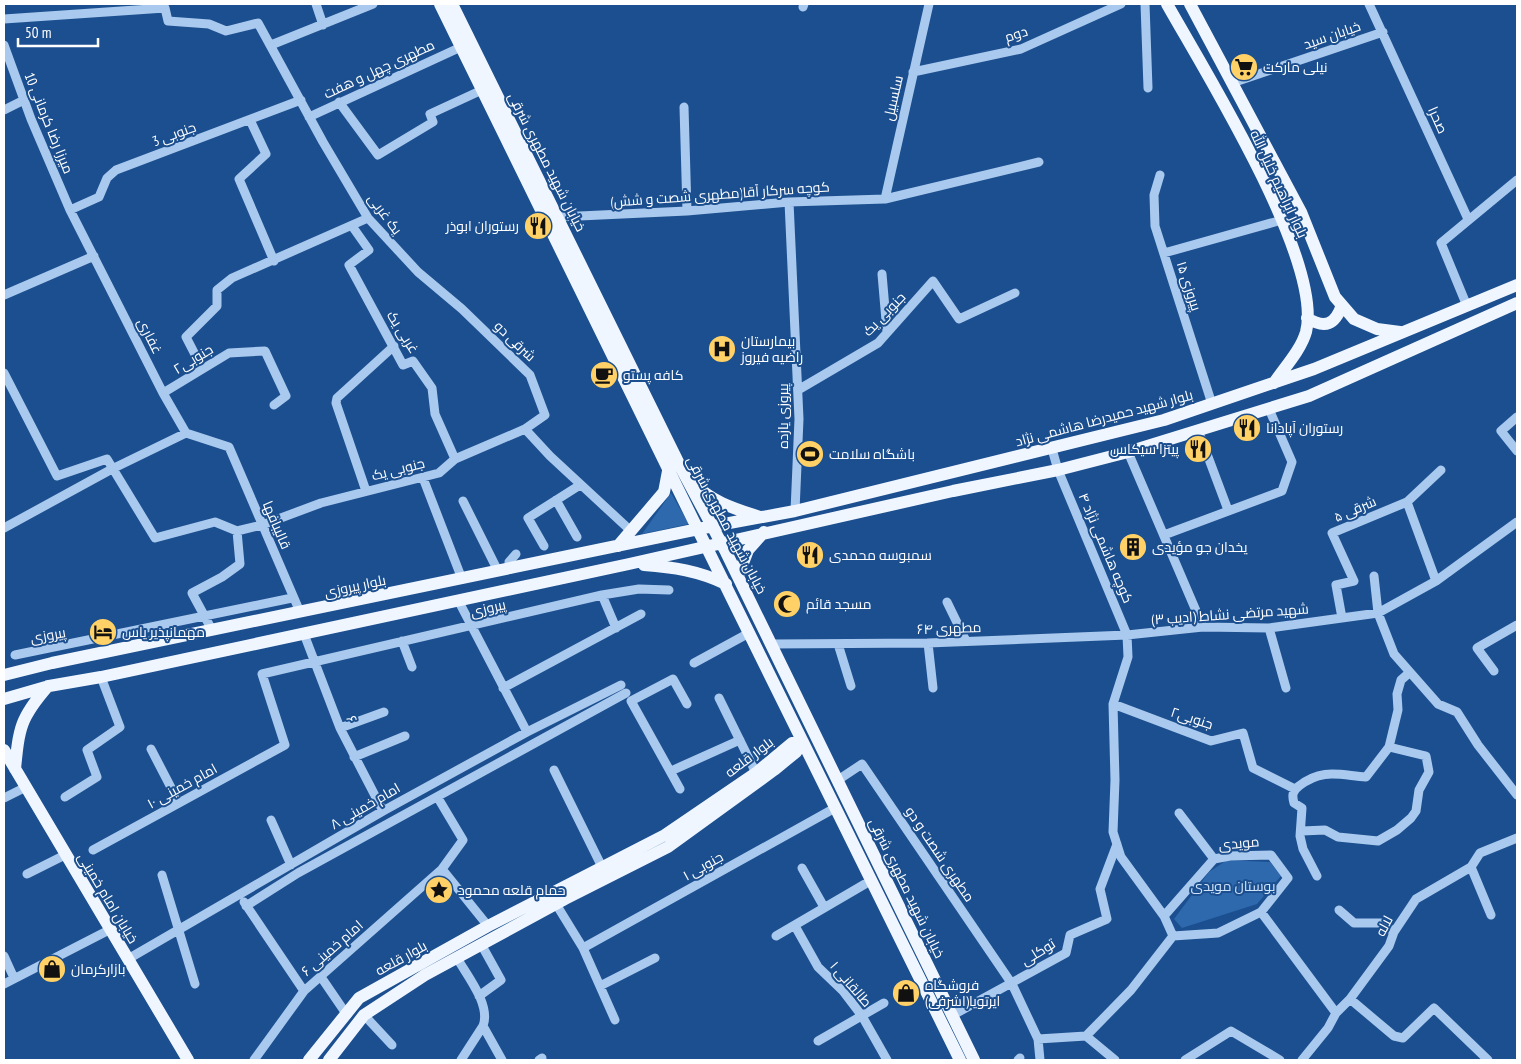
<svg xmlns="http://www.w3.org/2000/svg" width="1521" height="1064" font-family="'PT Sans Narrow',Cairo,sans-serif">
<rect width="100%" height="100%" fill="#1b4f8f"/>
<path fill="#2e69ad" d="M671 493 689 524 642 534Z
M1227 860 1270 862 1281 876 1257 904 1182 928 1174 919 1209 872Z"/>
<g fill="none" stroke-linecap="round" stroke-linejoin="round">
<path stroke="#a9c9ee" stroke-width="9" d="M316 4 323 25
M1145 4 1148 88
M1369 4 1468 219
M803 7 804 4
M4 19 165 8 168 21 209 24 226 31 258 23 323 142 368 218 418 272 462 309 530 375 545 415 525 429 455 459 439 473 321 503 262 525 237 531 215 522 155 538 107 459 57 476 4 373
M4 45 31 119 70 210 163 393 186 433 229 447 300 612
M271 45 373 4
M913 72 1021 49 1121 4
M1232 83 1383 32
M339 102 378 155 433 122 430 114 482 90
M684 107 687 211
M4 110 24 100
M309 117 461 47
M250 120 266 154 239 179 274 261
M1160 175 1154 195 1155 226 1212 404
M885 199 929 4
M789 202 799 419 795 511
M70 210 99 197 107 178 116 170 301 100
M558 217 687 211 789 202 885 199 1039 162
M352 226 369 250 349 265 403 365 413 361 432 388 435 414 455 459
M1164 253 1282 220
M882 274 887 332
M4 295 94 256
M1467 306 1441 243 1517 180
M202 368 186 337 217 306V290L232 278 368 218
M798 390 878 343 933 281 959 319 1015 293
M163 393 229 353 265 351 286 396 274 405
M1517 417 1501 431 1517 451
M525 429 550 456 631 531
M1198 430 1228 510
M1052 449 1058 470 1127 635 1128 657 1113 704 1115 780 1113 832 1121 857 1164 916
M1128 452 1203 627
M423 478 462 579
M366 491 336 403 337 398 394 346
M556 500 577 537
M463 501 498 571
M1407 502 1441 470
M4 528 112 469 186 433
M1164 535 1282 491 1292 462 1269 409
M544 546 528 518 580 485
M511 569 509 562 516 554
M1374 576 1378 613 1394 654 1438 704 1457 712 1478 745 1517 795
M602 595 616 628
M458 600 527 732
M947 602 966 641
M1342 618 1336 585 1354 581 1332 533 1407 502 1436 581
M1269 628 1286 688
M212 630 192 593 222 577 240 564 237 531
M304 634 340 728 383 811
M402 641 412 667
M928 643 933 688
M771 644 928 643 1127 635 1203 627 1269 628 1378 613 1436 581 1517 522
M838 644 851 686
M15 655 292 598
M694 663 749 633
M1494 671 1477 648 1517 625
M503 688 641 614
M719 698 756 773
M1113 704 1211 741 1243 733 1253 768 1295 789
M340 728 384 712
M151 749 179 803
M354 757 405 736
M554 770 602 867
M671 771 740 740
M838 780 862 764 1012 984 1038 1039 1040 1060
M680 789 631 701 673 679 687 704
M65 797 97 777 87 750 120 727 101 677
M4 798 26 787
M1179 813 1214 859
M271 820 291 865
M1302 831 1325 830 1338 837 1378 841 1397 830 1411 818 1416 811 1419 790 1429 772 1426 756 1389 747
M93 850 285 745 262 674 602 595 639 589 669 590
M1271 855 1288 878 1261 912 1218 933 1173 936 1164 916 1214 859 1230 856Z
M1471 867 1491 915
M802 868 824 907
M442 869 488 926
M27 874 65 855
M162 875 195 984
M1317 876 1303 849 1300 836 1302 808 1294 803C1292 796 1292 791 1299 786 1322 768 1339 775 1366 777L1389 747 1398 710 1397 694 1401 680 1409 673
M244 902 304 991
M556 904 583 948 615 1020
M246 906 298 873 626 693
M1339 910 1354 923H1381L1394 932
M1261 912 1336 1013
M795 926 818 967 843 991 862 1016 887 1060
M776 936 865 884
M583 948 835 808
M4 956 14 978
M457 958C468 977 491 1005 483 1026L502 1060
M128 959 383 811 527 732 621 685
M321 977 347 1015
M4 984 111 929
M600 986 655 958
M479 996 501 980 481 944
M1350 999 1394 1036 1403 1038 1434 1008 1488 1060
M364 1015 392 1045
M953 1015 1066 953 1070 935 1107 919 1100 889 1117 844
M1086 1036 1131 990 1173 936
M1038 1039 1086 1036 1115 1060
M818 1041 884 1003
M254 1060 304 991 442 869 463 840 438 798
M461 1060 483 1026
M539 1060 542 1058
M1018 1060 1020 1058
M1185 1060 1231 1031 1280 1060
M1302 1060 1328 1028 1336 1013 1350 999 1389 946 1394 932 1416 899 1471 867 1480 853 1517 838"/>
<path stroke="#f0f6ff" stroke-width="12" d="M440 4C612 357 786 708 960 1060
M452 4 681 468 726 552 974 1060
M1167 4C1204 70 1324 261 1306 332 1301 350 1284 368 1274 383
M1190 4 1301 212 1335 297 1354 319 1377 329 1400 332
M1307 318C1325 329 1335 325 1342 305
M694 483C711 502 736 509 760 517
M618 546 664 492 668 471
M644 565C673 567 699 571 726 584
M738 576 748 550 764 532
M4 675 52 663 713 526 795 511 1164 420 1314 369 1517 285
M4 699 49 686 101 677 629 564 953 491 1058 470 1128 452 1309 396 1517 303
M4 750 188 1060
M15 769C19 728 20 718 48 686
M309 1060 359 998 488 926 665 835 756 773 792 743 803 742
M329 1060 364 1015 425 975 565 899 668 847 774 770 796 752 803 742"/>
</g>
<defs>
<symbol id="supermarket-disc" viewBox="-11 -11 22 22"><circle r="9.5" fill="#ffd166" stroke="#1b4f8f"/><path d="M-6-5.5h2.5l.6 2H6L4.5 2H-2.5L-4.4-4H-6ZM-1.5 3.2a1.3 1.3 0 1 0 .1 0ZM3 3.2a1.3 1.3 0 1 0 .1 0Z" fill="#111"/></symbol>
<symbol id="restaurant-disc" viewBox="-11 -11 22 22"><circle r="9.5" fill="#ffd166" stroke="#1b4f8f"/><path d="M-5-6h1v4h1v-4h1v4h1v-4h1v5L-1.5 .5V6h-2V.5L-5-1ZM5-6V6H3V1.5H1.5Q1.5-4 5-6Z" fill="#111"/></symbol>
<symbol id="hospital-disc" viewBox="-11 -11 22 22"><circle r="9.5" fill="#ffd166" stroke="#1b4f8f"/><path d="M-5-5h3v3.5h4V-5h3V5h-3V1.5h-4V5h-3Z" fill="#111"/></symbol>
<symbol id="cafe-disc" viewBox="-11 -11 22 22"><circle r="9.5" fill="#ffd166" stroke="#1b4f8f"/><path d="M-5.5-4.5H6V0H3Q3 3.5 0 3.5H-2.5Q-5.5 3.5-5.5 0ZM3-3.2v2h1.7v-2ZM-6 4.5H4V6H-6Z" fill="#111"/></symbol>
<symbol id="stadium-disc" viewBox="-11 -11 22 22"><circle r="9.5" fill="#ffd166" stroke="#1b4f8f"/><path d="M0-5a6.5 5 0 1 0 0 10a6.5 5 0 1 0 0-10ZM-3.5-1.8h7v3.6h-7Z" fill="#111"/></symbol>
<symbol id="building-disc" viewBox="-11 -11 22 22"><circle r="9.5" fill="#ffd166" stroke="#1b4f8f"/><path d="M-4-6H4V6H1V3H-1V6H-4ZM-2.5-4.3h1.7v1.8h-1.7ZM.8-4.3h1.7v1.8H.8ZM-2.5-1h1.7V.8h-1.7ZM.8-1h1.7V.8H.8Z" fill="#111"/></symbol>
<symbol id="mosque-disc" viewBox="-11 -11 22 22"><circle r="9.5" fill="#ffd166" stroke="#1b4f8f"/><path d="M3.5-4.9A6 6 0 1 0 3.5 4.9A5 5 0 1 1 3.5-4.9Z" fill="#111"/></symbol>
<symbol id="hotel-disc" viewBox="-11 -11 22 22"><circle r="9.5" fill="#ffd166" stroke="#1b4f8f"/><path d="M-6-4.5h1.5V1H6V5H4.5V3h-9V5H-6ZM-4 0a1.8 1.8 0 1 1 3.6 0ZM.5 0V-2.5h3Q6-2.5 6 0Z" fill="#111"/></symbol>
<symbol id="sight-disc" viewBox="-11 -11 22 22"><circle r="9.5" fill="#ffd166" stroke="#1b4f8f"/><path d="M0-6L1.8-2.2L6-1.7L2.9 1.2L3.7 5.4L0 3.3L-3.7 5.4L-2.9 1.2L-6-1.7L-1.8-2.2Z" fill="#111"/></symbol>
<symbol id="shop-disc" viewBox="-11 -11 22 22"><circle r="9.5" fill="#ffd166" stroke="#1b4f8f"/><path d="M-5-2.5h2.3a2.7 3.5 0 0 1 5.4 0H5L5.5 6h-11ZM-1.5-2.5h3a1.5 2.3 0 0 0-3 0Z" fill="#111"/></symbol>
</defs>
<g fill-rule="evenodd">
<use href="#supermarket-disc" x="1228" y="51" width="32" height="32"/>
<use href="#restaurant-disc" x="522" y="210" width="32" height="32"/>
<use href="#hospital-disc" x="706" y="333" width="32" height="32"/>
<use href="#cafe-disc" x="588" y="359" width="32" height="32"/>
<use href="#restaurant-disc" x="1231" y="412" width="32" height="32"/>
<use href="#restaurant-disc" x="1182" y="433" width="32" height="32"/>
<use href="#stadium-disc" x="794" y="438" width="32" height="32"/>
<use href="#building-disc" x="1117" y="531" width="32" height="32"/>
<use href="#restaurant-disc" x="794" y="539" width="32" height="32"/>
<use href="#mosque-disc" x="771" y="588" width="32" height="32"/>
<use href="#hotel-disc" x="87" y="616" width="32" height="32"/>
<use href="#sight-disc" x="423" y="874" width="32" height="32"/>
<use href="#shop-disc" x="36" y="953" width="32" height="32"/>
<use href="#shop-disc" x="890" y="977" width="32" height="32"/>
</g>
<g text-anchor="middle" stroke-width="4" stroke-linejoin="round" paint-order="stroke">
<g font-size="14" fill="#fff" stroke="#1b4f8f">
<text transform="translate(1016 34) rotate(-18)" y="5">دوم</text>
<text transform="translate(1332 35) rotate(-19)" y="5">خیابان سید</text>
<text transform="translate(379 69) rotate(-25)" y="5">مطهری چهل و هفت</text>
<text transform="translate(893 98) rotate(-77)" y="5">سلسبیل</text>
<text transform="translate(1438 120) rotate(66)" y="5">صحرا</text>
<text transform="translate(49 123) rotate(68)" y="5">میرزا رضا کرمانی 10</text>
<text transform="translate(174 134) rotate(-20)" y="5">جنوبی 3</text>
<text transform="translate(547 162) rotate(63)" y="5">خیابان شهید مطهری شرقی</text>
<text transform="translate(1279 184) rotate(65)" y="5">بلوار ابراهیم خلیل الله</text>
<text transform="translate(720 194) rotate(-4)" y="5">(مطهری شصت و شش)کوچه سرکار آقا</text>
<text transform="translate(385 214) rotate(53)" y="5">یک غربی</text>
<text transform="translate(1189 286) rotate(72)" y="5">پیروزی ۱۵</text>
<text transform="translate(884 314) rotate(-46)" y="5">جنوبی یک</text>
<text transform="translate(403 332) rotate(58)" y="5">غربی یک</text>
<text transform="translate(150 336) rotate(63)" y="5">غفاری</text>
<text transform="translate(515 341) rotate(44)" y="5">شرقی دو</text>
<text transform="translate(193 359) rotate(-31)" y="5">جنوبی۲</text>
<text transform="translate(783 416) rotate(-90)" y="5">پیروزی یازده</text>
<text transform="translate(1104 418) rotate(-15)" y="5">بلوار شهید حمیدرضا هاشمی نژاد</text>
<text transform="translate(398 469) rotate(-14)" y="5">جنوبی یک</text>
<text transform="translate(1355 509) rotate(-23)" y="5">۵ شرقی</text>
<text transform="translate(277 525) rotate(67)" y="5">قالیبافها</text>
<text transform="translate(727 525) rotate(62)" y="5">خیابان شهید مطهری شرقی</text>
<text transform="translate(1106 548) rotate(67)" y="5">کوچه هاشمی نژاد ۴</text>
<text transform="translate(355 586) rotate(-12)" y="5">بلوار پیروزی</text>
<text transform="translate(488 608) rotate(-13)" y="5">پیروزی</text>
<text transform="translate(1230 614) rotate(-4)" y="5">شهید مرتضی نشاط (ادیب ۳)</text>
<text transform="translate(949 628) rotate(-2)" y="5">مطهری ۶۴</text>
<text transform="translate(48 635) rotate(-10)" y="5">پیروزی</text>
<text transform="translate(1192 718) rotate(18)" y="5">جنوبی۲</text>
<text transform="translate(352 719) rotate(67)" y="5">۶</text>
<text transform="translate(749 757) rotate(-37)" y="5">بلوار قلعه</text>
<text transform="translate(182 786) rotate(-29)" y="5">امام خمینی ۱۰</text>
<text transform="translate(365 806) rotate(-30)" y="5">امام خمینی ۸</text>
<text transform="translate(1239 843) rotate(-5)" y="5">مویدی</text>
<text transform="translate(940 854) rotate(56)" y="5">مطهری شصت و دو</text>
<text transform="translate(703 866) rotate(-29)" y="5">۱ جنوبی</text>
<text transform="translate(907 888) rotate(64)" y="5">خیابان شهید مطهری شرقی</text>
<text transform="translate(108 898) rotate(59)" y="5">خیابان امام خمینی</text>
<text transform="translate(1384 926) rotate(-62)" y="5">لاله</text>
<text transform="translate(332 948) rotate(-41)" y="5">امام خمینی ۶</text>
<text transform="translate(1038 952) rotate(-32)" y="5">توکلی</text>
<text transform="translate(401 958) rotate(-29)" y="5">بلوار قلعه</text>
<text transform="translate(851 984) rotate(49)" y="5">طالقانی ۱</text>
</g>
<g font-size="14" fill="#fff" stroke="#1b4f8f" text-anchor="start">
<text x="1263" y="72">نیلی مارکت</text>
<text x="519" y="231" text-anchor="end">رستوران ابوذر</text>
<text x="741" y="346">بیمارستان<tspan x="741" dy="16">راضیه فیروز</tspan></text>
<text x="623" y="380">کافه پستو</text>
<text x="1266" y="433">رستوران آپادانا</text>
<text x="1179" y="454" text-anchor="end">پیتزا سیکاس</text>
<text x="829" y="459">باشگاه سلامت</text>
<text x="1152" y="552">یخدان جو مؤیدی</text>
<text x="829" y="560">سمبوسه محمدی</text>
<text x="806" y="609">مسجد قائم</text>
<text x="122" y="637">مهمانپذیر یاس</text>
<text x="458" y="895">حمام قلعه محمود</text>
<text x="71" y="974">بازارکرمان</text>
<text x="925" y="990">فروشگاه<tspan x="925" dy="16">ایرتویا(اشرفی)</tspan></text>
</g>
<g font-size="14" fill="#cfe3fa" stroke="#1b4f8f">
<text x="1233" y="891">بوستان مویدی</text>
</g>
</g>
<rect width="1521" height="1064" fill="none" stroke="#ffffff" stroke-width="10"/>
<path d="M18 38v8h80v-8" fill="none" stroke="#ffffff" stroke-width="2.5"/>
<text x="25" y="38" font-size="15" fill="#ffffff" stroke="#1b4f8f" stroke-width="4" paint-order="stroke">50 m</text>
</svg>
